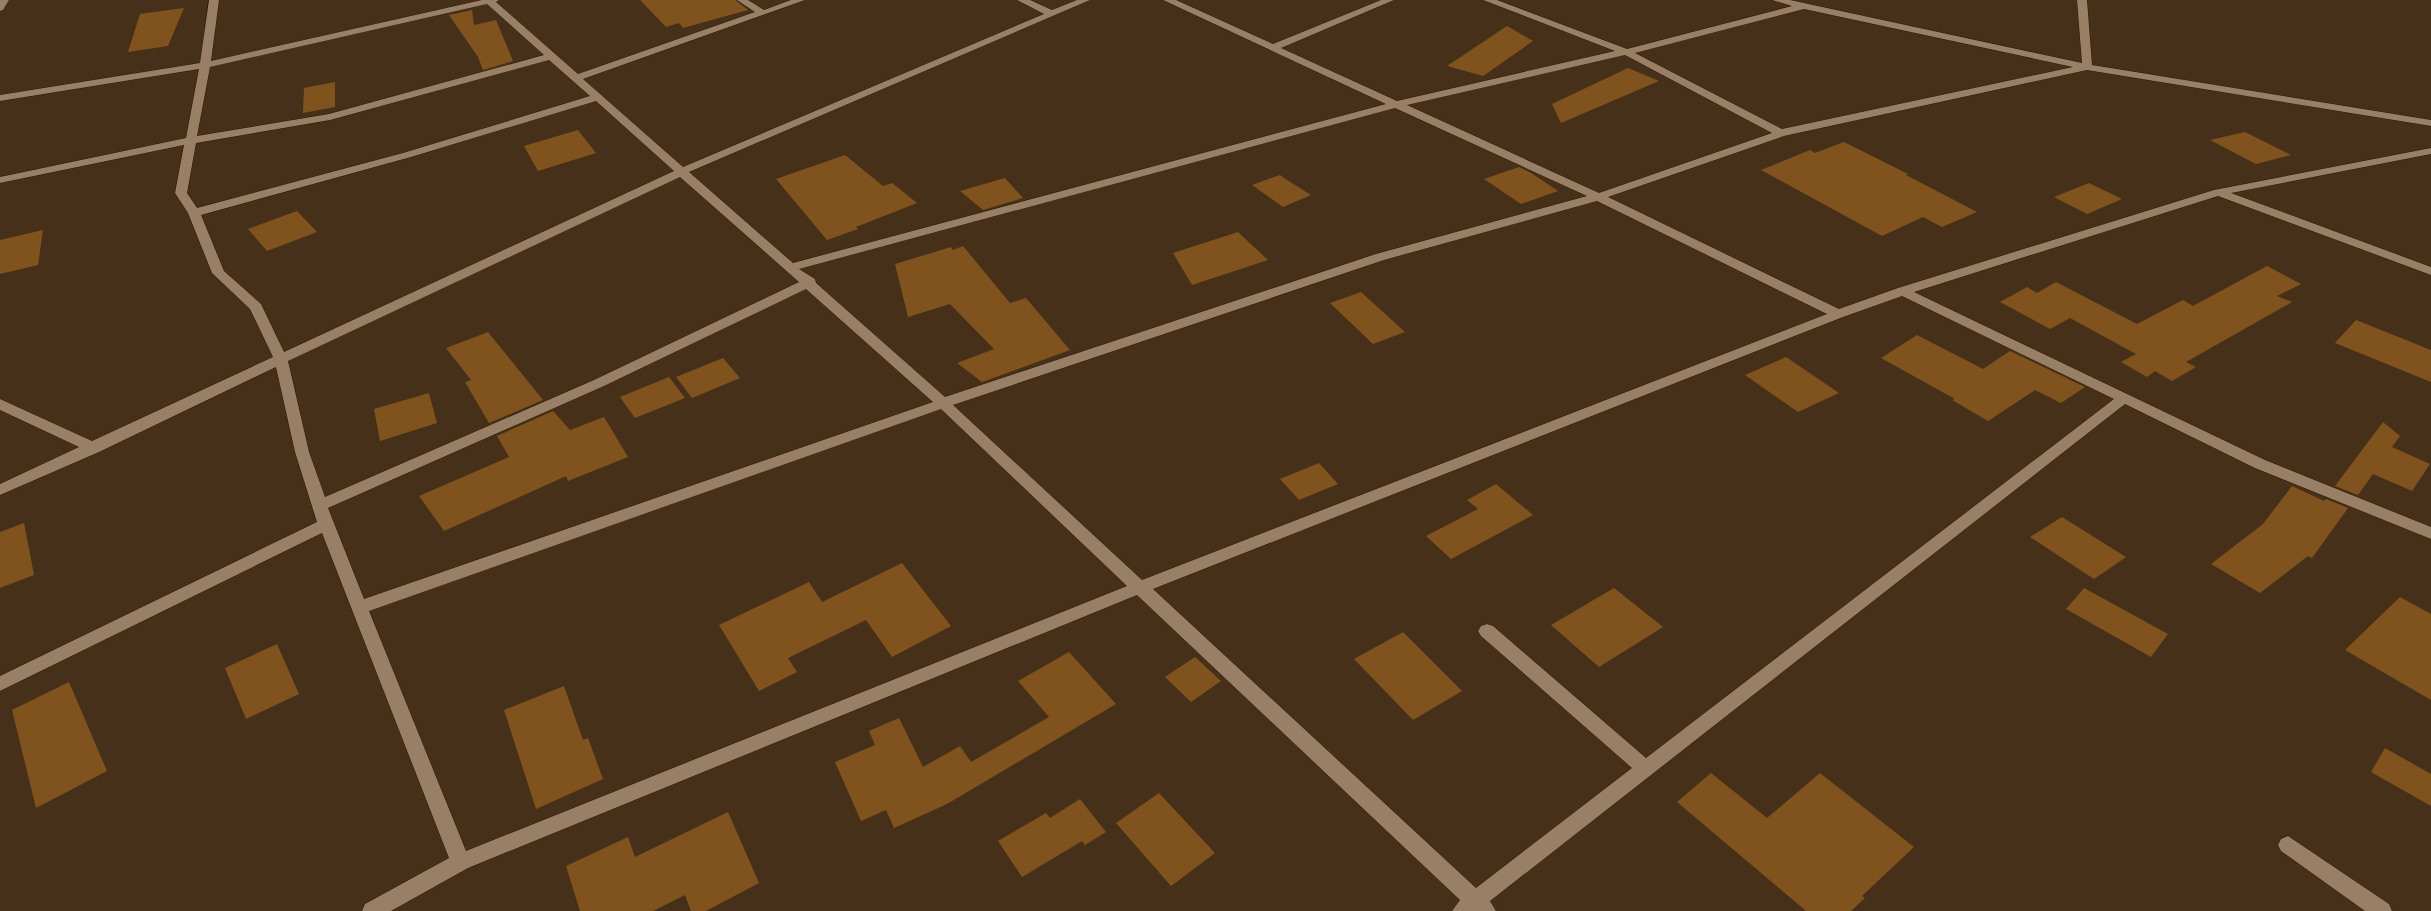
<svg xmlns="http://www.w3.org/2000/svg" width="2431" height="911" font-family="'Nunito Sans',sans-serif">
<rect width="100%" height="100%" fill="#463019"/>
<path fill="#80531e" d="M640 0H735L748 10 683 28 679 23 666 27Z
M184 8 168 46 128 52 140 14Z
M472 10 474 25 496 20 513 61 483 70 478 57 449 15Z
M1507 26 1533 41 1483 76 1447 66Z
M1628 68 1659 81 1561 123 1552 104Z
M335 82V107L303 113 304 88Z
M578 130 596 153 538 171 524 146Z
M2245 132 2291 155 2256 164 2210 140Z
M1844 142 1908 174 1906 175 1977 212 1942 227 1923 217 1882 236 1761 170 1810 150 1815 153Z
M845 155 883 186 892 183 917 203 856 227 858 229 827 240 776 179Z
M1519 167 1531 173 1558 191 1521 204 1484 179Z
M1280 175 1287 180 1311 195 1283 207 1252 185Z
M1005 178 1023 198 983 210 960 191Z
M2089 183 2122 199 2087 214 2054 197Z
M297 211 317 232 267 251 248 229Z
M43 230 38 265 0 274V240Z
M1238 232 1268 260 1192 285 1173 253Z
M963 246 1010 303 1026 298 1070 350 982 382 957 363 994 349 950 304 908 317 895 264 951 247 953 250Z
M2267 266 2301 284 2277 296 2292 302 2186 362 2196 367 2172 381 2155 371 2147 377 2121 362 2136 354 2070 318 2050 329 2000 302 2027 287 2037 293 2056 282 2137 324 2183 300 2193 306Z
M1361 292 1405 332 1373 344 1330 303Z
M2356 320 2431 350V382L2335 343Z
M488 332 543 400 489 423 465 382 471 380 446 348Z
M1917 335 1983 369 2010 351 2085 387 2061 403 2035 390 1988 421 1952 400 1955 399 1881 358Z
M1786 357 1839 393 1798 412 1745 375Z
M723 358 740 378 692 398 676 377Z
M669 377 685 398 635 418 620 397Z
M429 393 437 423 380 441 374 409Z
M553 411 570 430 604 417 628 457 568 481 566 476 444 531 419 496 509 457 497 436Z
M2383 422 2400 436 2392 447 2430 464 2412 491 2373 474 2358 495 2335 486Z
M1319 463 1338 484 1299 500 1280 479Z
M1496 484 1533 515 1451 559 1426 536 1478 509 1467 500Z
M2292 486 2324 501 2326 499 2348 508 2312 558 2308 556 2260 593 2211 564 2263 524Z
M2062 517 2126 557 2094 579 2030 537Z
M24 523 34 575 0 588V532Z
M902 563 951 626 892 657 866 620 788 658 797 672 759 691 719 625 809 582 822 602Z
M1614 588 1663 627 1599 667 1551 625Z
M2084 588 2168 634 2151 657 2066 609Z
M2400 597 2431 614V700L2345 650Z
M1403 632 1462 691 1413 720 1354 659Z
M277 644 299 694 246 719 225 668Z
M1069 652 1116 704 947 804 894 828 886 810 861 821 835 762 875 745 869 731 899 718 923 767 960 746 971 762 1049 717 1018 681Z
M1195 657 1221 681 1191 702 1165 677Z
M69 682 107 771 36 808 12 710Z
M564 686 583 740 588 738 603 779 536 809 504 710Z
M2385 748 2431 774V806L2371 772Z
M1711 773 1767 818 1820 773 1914 847 1862 896 1865 898 1851 911H1806L1677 802Z
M1159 793 1215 853 1171 886 1116 823Z
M1080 799 1106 832 1085 845 1082 841 1022 877 998 841 1046 813 1050 818Z
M728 812 759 883 706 911H691L685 895 653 911H580L566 866 628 837 635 857Z"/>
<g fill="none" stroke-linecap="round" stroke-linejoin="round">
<defs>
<path id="minor" d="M0 0H9L3 10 0 11Z
M209 0H219L211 61 482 0H499L496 2 578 74 755 12 737 0H748L764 10 791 0H805L583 79 683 167 1044 14 1017 0H1030L1052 10 1077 0H1090L689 172 793 263 1386 104 1163 0H1176L1273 44 1381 0H1394L1281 48 1397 101 1615 51 1483 0H1497L1627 49 1792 6 1772 0H1790L2082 63 2077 0H2087L2092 65 2431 120V126L2087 70 1784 136 1608 197 1839 309 1898 288 2214 190 2431 148V154L2231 193 2431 267V275L2218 196 1914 292 2265 460 2431 527V539L2255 468 2125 404 1490 901 1496 911H1452L1460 900 1137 595 468 868 391 911H362L365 904 449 858 322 533 0 691V676L317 522 295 452 276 367 99 452 0 495V484L79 447 0 410V399L92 441 273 357 250 309 212 273 188 213 175 193 184 145 0 183V177L186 138 199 69 0 101V95L200 63ZM487 4 544 55 329 114 197 136 210 67ZM1804 9 2073 67 1782 129 1635 53ZM1625 55 1772 133 1599 193 1407 105ZM549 60 590 96 403 153 197 208 187 193 196 143 330 120ZM596 101 674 171 284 352 261 304 224 271 201 215 411 157ZM1395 108 1587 196 1376 254 945 397 816 283 815 279 799 269ZM680 177 799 282 594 380 325 497 309 452 288 361ZM1597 201 1827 314 1142 580 953 405 1384 260ZM806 289 933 402 364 599 328 508 604 386ZM1902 296 2114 399 1646 758 1493 626 1487 624 1481 626 1478 631 1481 636 1632 768 1476 888 1153 589 1843 317ZM941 409 1127 586 466 851 369 611Z
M2288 836 2389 904 2392 911H2365L2281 851 2278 845 2281 839Z"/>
</defs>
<use href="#minor" stroke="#2b1802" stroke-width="1"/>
<use href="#minor" fill="#997f66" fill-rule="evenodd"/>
</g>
</svg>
